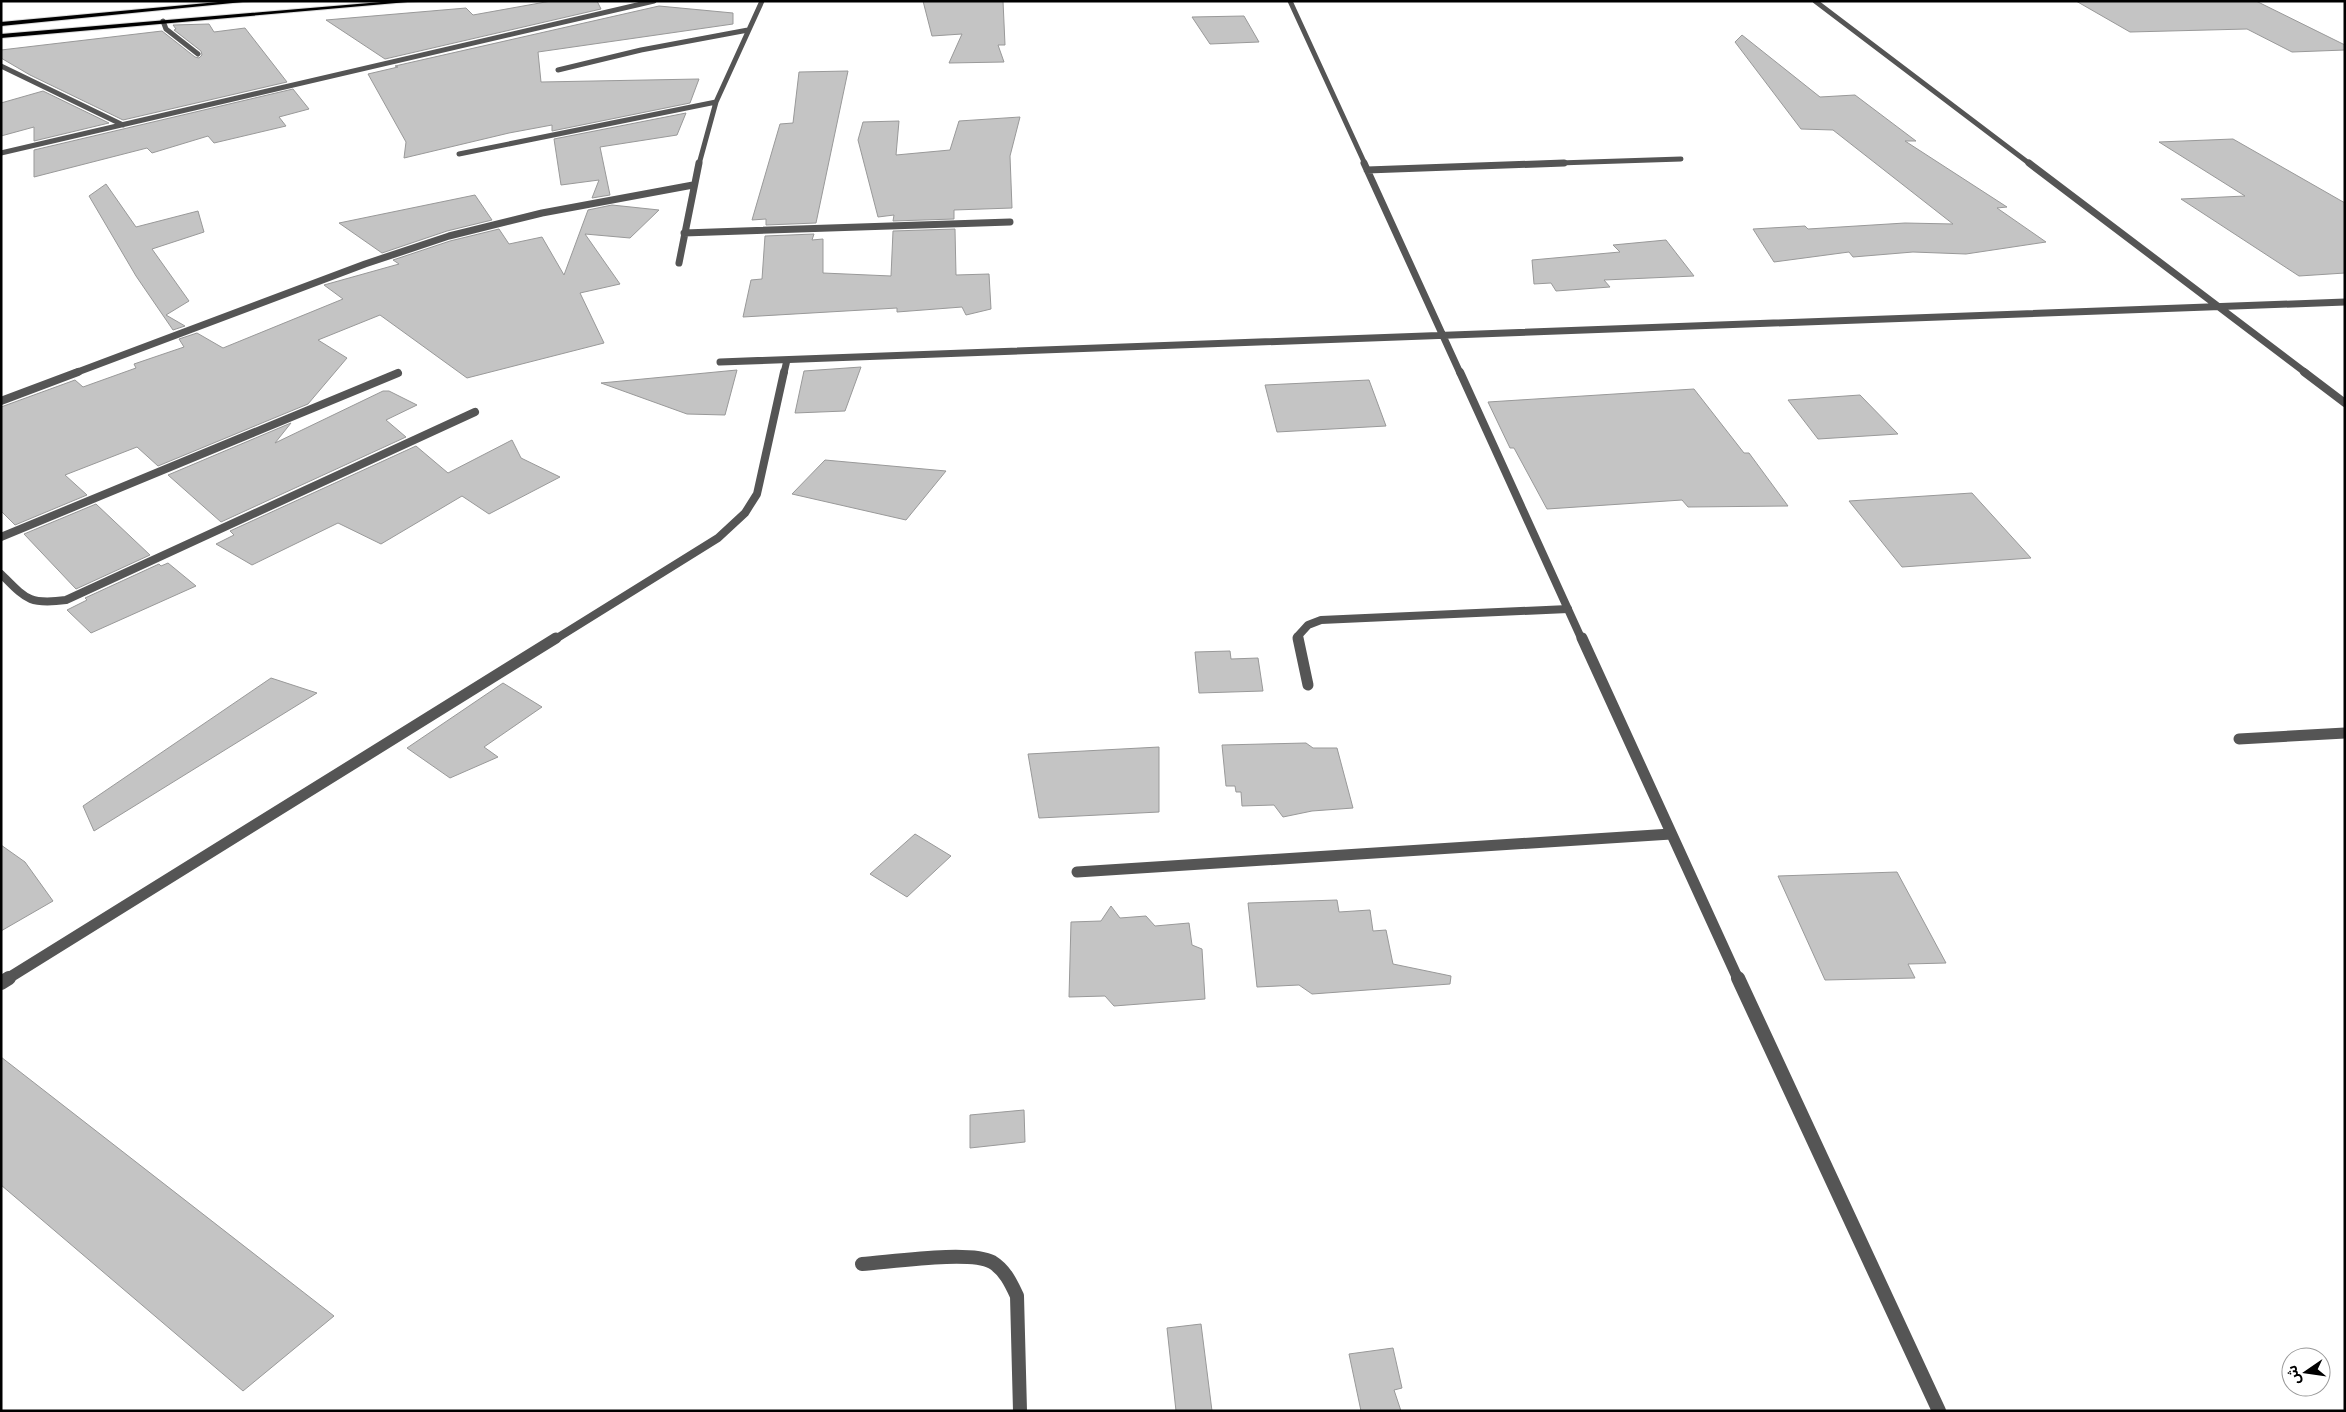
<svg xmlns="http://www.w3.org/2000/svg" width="2346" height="1412" font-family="Lato,'Noto Sans Arabic',sans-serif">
<rect width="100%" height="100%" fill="#fff"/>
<path fill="#c4c4c4" stroke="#999" d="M551 1H597L601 9 385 59 326 20 466 8 473 15Z
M923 1H1003L1005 45H998L1004 62 949 63 962 34 932 36Z
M2076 1H2256L2345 45V50L2292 52 2247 29 2130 32Z
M659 6 733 13V24L538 52 541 82 699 79 690 103 552 131V125L509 133 404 158 406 142 368 74 398 67 395 66Z
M1244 16 1259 42 1210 44 1192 17Z
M209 24 214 32 245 28 287 82 123 120 30 75 1 58V50L162 31 195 57 199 58 202 55 201 51 174 30 176 29 173 25Z
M1742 35 1820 97 1855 95 1916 141H1905L2007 207 1997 208 2046 242 1966 254 1913 252 1853 257 1849 252 1774 262 1753 229 1805 226 1808 229 1905 223 1953 224 1833 130 1801 129 1735 42Z
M848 71 816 223 766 225V219L752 220 780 124 793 123 799 72Z
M293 89 309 109 279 117 286 126 214 143 208 136 152 153 147 148 34 177V150Z
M43 91 109 123 34 141V127L1 136V103Z
M686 113 677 135 600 147 610 195 592 198 599 180 561 185 554 139Z
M1020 117 1010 156 1012 208 954 210V219L893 221 894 215 878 217 858 140 863 122 899 121 896 155 950 150 959 121Z
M2233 139 2345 203V273L2299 276 2181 199 2245 196 2159 142Z
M106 184 136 227 198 211 204 232 152 249 189 301 166 315 185 326 173 330 136 276 89 196Z
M475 195 492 220 447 231 382 253 339 223Z
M612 205 659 210 630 238 585 234 620 284 580 293 604 343 467 378 380 315 318 340 347 358 308 404 158 466 137 447 65 475 87 495 15 525 1 511V407L75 380 83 387 136 368 134 364 184 347 179 339 197 333 223 348 343 299 324 285 399 264 393 260 450 241 499 229 509 244 542 237 564 275 588 210Z
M955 229 956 275 989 274 991 309 966 315 962 307 897 312V308L743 317 751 280 762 279 765 236 814 234 812 240 823 239V273L891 276 893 231Z
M1666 240 1694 276 1604 280 1610 287 1556 291 1551 283 1534 284 1532 260 1620 252 1613 245Z
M861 367 845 411 795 413 804 371Z
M737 370 725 415 687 414 601 383Z
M1369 380 1386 426 1277 432 1265 385Z
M1694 389 1744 453H1749L1788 506 1688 507 1682 500 1547 509 1514 448H1510L1488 402Z
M383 391H389L417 405 386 420 406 437 221 522 168 475 291 423 275 443Z
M1860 395 1898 434 1818 439 1788 400Z
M512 440 521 458 560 477 489 514 462 496 381 544 338 523 252 565 216 544 234 535 230 531 416 446 448 473Z
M825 460 946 471 906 520 792 494Z
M1972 493 2031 558 1902 567 1849 501Z
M96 504 150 555 76 589 24 534Z
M168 563 196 586 91 633 67 610 87 600 85 598 159 564 161 566Z
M1230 651 1231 659 1258 658 1263 691 1199 693 1195 652Z
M271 678 317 693 94 831 83 806Z
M503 683 542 707 484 747 498 757 450 778 407 748Z
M1306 743 1313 748H1337L1353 808 1312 811 1283 817 1274 805 1242 806 1241 792H1236L1235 786H1226L1222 745Z
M1159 747V812L1039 818 1028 754Z
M915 834 951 856 907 897 870 874Z
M1 845 25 862 53 901 1 931Z
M1897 872 1946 963 1908 964 1915 978 1825 980 1778 876Z
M1337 900 1339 912 1370 910 1373 931 1386 930 1393 964 1451 976 1450 984 1312 994 1299 985 1257 987 1248 903Z
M1111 906 1120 918 1146 916 1155 926 1189 923 1192 945 1202 949 1205 999 1114 1006 1105 996 1069 997 1071 922 1101 921Z
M1 1057 334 1316 243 1391 1 1185Z
M1024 1110 1025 1142 970 1148V1115Z
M1201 1324 1212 1411H1176L1167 1328Z
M1393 1348 1402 1388 1394 1390 1401 1411H1361L1349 1354Z"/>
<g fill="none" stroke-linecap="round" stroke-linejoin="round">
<defs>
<path id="primary" d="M229 1H253L1 26V22Z
M393 1H419L1 38V34Z"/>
</defs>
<use href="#primary" stroke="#dbdbdb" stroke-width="2"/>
<path stroke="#555" stroke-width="8" d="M1299 640 1298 636 1308 625 1321 620 1568 609"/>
<path stroke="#555" stroke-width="11" d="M1298 638 1308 685"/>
<path stroke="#555" stroke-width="5" d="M1290 1 1365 164
M1815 1 2030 164
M163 21 166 29 198 54
M1 66 123 125
M558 70 641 50 748 30
M1 153 654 1
M459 154 716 102
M699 164 716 102 762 1
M1528 164 1681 159"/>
<path stroke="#555" stroke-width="7" d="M1364 163 1460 373
M2029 163 2306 373
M1367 170 1564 163
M684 233 1010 222
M679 263 699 163
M720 362 2345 302
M75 373 365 264 449 236 542 213 693 185
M784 373 787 360"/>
<path stroke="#555" stroke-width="8" d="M1460 372 1582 640
M2304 372 2345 403
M1 401 78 372
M1 537 398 373
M1 574C26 599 29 605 66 600L475 412
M554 640 718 538 745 513 757 494 784 372"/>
<path stroke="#555" stroke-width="11" d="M1582 638 1738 979
M2239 739 2345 733
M1077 872 1671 834
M7 979 556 638"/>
<path stroke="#555" stroke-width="14" d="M1738 978 1939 1411
M1 983 9 978
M862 1264C891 1262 970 1250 992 1262 1005 1270 1011 1283 1017 1296L1020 1411"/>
<use href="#primary" fill="#000" fill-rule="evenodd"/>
</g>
<rect width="2346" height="1412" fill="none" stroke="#000000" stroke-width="5"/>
<g transform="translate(2306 1372) rotate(257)"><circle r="24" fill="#ffffff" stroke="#999999"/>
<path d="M0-4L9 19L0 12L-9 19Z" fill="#000000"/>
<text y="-8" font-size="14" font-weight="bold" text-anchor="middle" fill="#000000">ش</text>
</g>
</svg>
